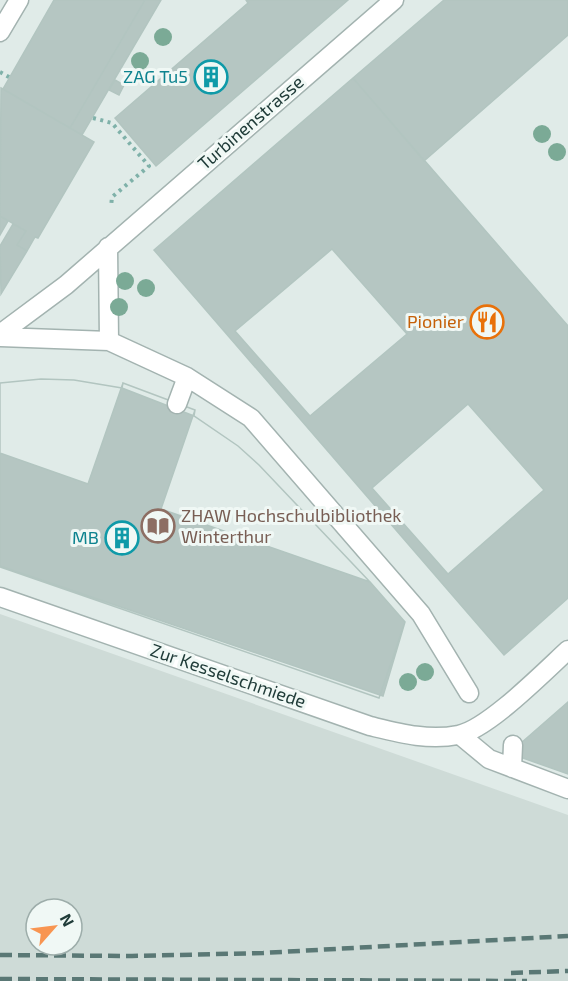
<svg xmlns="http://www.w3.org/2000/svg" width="568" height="981" font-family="'Exo 2',sans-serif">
<rect width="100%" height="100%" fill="#e0ebe8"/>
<path fill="#cedbd7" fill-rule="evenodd" d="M0 614 568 815V981H0ZM36 909H72V945H36Z"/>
<path fill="#b5c6c2" stroke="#b2c5c0" stroke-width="1.5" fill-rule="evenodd" d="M54 0H145L70 128 3 89Z
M145 0H161L82 135 70 128Z
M246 0H348L156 166 115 118 248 3Z
M444 0H568V35L424 161 353 78Z
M353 78 568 326V598L504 655 154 250ZM332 249 407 334 310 416 235 331ZM468 404 544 490 448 574 372 488Z
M115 80 124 85 119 95 109 90Z
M1 88 94 142 38 238 35 237 27 251 17 245 26 231 0 216Z
M0 216 8 221 0 235Z
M13 224 26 231 17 245 27 251 1 294 0 246Z
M41 379 74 380 122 388 123 383 195 410 194 416 238 446 259 465 370 582 405 622 379 698 0 567V383Z
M41 379 74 380 122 388 194 416 238 446 259 465 370 582 405 622 383 696 0 566V383Z
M123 383 195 410 161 509 370 582 405 622 379 698 0 567V453L88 484Z
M568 702V774L520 757 521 743Z"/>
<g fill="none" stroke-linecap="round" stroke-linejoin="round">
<defs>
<path id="minor" d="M0 32 19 0
M108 247 109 341
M0 334 66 285 394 0
M0 337 109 341 187 377 251 418 421 614 469 693
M177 404 187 377
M0 597 370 726C399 733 428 741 458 735 487 730 544 672 568 650
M460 735 489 759 568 789
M512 768 513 745"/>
</defs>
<use href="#minor" stroke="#a3b3b0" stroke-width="21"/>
<path stroke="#7fb1a9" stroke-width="4" stroke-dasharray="3 4.5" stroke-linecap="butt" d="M0 72 9 77
M93 118 112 123 149 166 112 197 111 207"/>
<use href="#minor" stroke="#fff" stroke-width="18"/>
<path stroke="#5a7875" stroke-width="4.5" stroke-dasharray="12 6" stroke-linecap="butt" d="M0 955 132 956 263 953 568 936
M511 973 568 971
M0 979 527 981"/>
</g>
<g fill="#7baa96">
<circle cx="163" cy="37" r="9"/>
<circle cx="140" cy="61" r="9"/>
<circle cx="542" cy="134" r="9"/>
<circle cx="557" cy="152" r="9"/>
<circle cx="125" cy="281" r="9"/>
<circle cx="146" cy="288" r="9"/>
<circle cx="119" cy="307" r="9"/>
<circle cx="425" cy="672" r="9"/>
<circle cx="408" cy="682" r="9"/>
</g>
<defs>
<symbol id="building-ring" viewBox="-11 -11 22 22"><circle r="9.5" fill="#f0f8f5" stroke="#0f9aa8" stroke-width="1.5"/><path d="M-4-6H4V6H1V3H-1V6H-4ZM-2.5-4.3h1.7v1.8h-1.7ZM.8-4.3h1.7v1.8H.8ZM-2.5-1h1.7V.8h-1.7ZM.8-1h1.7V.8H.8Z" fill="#0f9aa8"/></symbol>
<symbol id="restaurant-ring" viewBox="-11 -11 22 22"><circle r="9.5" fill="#f0f8f5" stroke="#e8710a" stroke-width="1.5"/><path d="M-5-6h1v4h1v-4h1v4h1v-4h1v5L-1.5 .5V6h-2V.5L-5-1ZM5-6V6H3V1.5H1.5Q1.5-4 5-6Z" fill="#e8710a"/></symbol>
<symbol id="library-ring" viewBox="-11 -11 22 22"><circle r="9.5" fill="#f0f8f5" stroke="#8d6e63" stroke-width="1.5"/><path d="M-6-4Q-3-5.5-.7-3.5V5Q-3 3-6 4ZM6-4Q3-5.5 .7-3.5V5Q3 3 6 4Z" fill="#8d6e63"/></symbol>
</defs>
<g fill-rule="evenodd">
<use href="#building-ring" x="192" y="58" width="38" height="38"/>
<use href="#restaurant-ring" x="468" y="303" width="38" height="38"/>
<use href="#library-ring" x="139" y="507" width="38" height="38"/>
<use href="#building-ring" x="103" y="519" width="38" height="38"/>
</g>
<g text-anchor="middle" stroke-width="6" stroke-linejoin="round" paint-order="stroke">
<g font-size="18" fill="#0d838f" stroke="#f0f8f5" text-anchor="end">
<text x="188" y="83">ZAG Tu5</text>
<text x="99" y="544">MB</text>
</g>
<g font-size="18" fill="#203c39" stroke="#f0f8f5">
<text transform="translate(251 123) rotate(-41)" y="6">Turbinenstrasse</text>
<text transform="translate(228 676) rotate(19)" y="6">Zur Kesselschmiede</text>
</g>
<g font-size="18" fill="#c56008" stroke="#f0f8f5" text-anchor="end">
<text x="464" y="328">Pionier</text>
</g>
<g font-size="18" fill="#785e54" stroke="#f0f8f5" text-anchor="start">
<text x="181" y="522">ZHAW Hochschulbibliothek<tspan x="181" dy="21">Winterthur</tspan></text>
</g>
</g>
<g transform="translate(54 927) rotate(62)"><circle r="28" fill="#f0f8f5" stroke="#9dadaa" stroke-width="1.5"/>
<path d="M0-4.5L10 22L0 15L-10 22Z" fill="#f89551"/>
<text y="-9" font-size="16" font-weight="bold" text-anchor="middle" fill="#203c39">N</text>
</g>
</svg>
